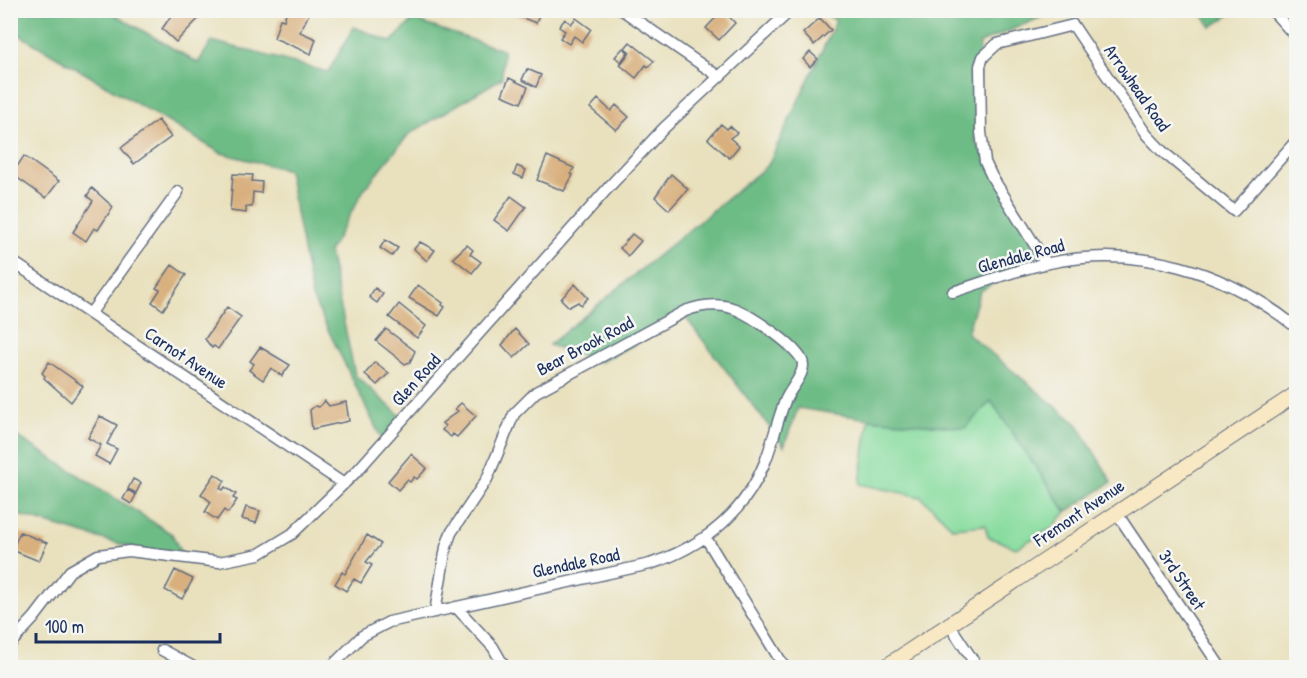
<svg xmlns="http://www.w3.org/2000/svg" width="1307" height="678" font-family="'Patrick Hand',sans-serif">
<rect width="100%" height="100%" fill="#f6f6f2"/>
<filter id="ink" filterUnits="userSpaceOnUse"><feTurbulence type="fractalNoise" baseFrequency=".0167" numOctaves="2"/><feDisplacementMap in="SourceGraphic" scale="12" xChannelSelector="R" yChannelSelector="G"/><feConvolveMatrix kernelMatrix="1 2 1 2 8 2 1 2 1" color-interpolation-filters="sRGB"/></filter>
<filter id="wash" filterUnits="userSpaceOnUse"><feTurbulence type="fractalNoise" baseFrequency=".008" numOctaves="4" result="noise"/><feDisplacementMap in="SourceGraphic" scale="24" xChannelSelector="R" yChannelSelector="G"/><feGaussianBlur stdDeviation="1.35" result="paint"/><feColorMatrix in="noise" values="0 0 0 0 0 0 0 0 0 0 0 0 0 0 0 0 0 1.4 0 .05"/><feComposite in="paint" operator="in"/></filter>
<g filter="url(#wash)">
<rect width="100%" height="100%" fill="#e9e1be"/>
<path fill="#87dc9e" stroke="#51867e" stroke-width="1.5" d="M991 400 1066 512 1052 528 1016 548 988 537 985 525 953 528 921 497 860 484 869 419 981 410Z"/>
<path fill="#6dbc85" stroke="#447672" stroke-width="1.5" d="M11 11H109L198 63 212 41 328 72 354 27 391 42 413 20 503 50 502 78 409 134 365 188 329 252 355 375 404 419 383 442 312 297 288 170 221 153 11 30Z
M821 11H1056L980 43 975 141 1045 254 980 291 967 333 1078 425 1112 482 1066 512 991 401 965 428 869 419 798 408 784 446 686 318 600 362 549 345 768 165 836 21Z
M1200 11H1236L1211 27Z
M10 432 172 534 184 559 151 553 15 514 11 510Z"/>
<g id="blocks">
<path fill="#d8af7d" d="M175 10H199L203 14 176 42 162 29Z
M287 10 310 12 300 32 316 39 311 54 274 38 280 19 284 20Z
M511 10H541L536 23 510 13Z
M723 10 735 23 719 40 706 28Z
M576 18 591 29 582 42 574 36 569 44 560 38 565 31 559 27 565 19 571 24Z
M820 18 831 30 814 45 803 33Z
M630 42 654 61 648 67 646 65 636 78 620 65 630 52 625 48Z
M623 48 628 52 621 62 615 57Z
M810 52 818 59 810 67 803 59Z
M527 69 541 75 536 87 522 80Z
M509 78 528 87 521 103 502 95Z
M598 99 611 111 616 105 629 117 616 130 590 108Z
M158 120 171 137 134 164 121 148Z
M721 124 727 129 730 126 737 133 730 138 739 146 729 158 708 139Z
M24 156 59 181 46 198 12 174Z
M547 156 574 168 571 174 573 175 564 191 537 180Z
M517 166 526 170 523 178 514 174Z
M233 174 253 175 252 181 262 182 261 193 253 192 252 207H246V213L230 211Z
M671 174 688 189 669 210 655 197Z
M92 188 113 207 98 230 94 228 86 241 73 232 93 201 87 196Z
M511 196 526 207 509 231 494 220Z
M632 234 641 241 628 256 620 248Z
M385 240 398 248 392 256 380 248Z
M420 242 435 250 427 261 414 249Z
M467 245 473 250 470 254 481 262 472 273 453 258Z
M172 265 186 275 163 310 152 302 160 290 156 288Z
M575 284 588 298 581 305 578 302 569 307 561 299Z
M418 285 443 303 442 305 445 307 439 316 409 298Z
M375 288 383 294 377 303 369 297Z
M399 304 426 326 417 338 389 317Z
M227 307 241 317 218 349 214 346 212 348 205 339Z
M386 329 415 351 410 362 405 364 376 341Z
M515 329 529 344 514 358 502 345Z
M260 347 290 365 282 376 271 368 263 380 249 370 254 364 250 361Z
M49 362 83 386 71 402 44 378 45 376 42 373Z
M375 362 389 373 377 385 365 374Z
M325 401 329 406 346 402 349 421 312 429 310 410 315 406 319 407Z
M461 403 476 416 457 437 453 434 451 437 442 430 445 426 442 423 458 411 455 409Z
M100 416 117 425 107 444 117 449 109 464 95 456 101 445 88 438Z
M411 454 427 468 417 479 414 477 410 482 407 480 398 490 388 481Z
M215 474 225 481 220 488 223 490 225 487 236 494 233 498 237 500 228 513 224 510 217 520 205 512 211 502 201 494Z
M133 479 141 483 136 493 128 489Z
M128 490 136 495 131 504 123 499Z
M246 507 260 511 256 523 242 519Z
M20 532 47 543 39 561 12 550Z
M367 535 381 544 366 562 372 565 361 583 354 579 346 591 335 584 342 572 345 574Z
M175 570 193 579 182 599 165 590Z"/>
</g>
</g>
<g filter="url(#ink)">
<use href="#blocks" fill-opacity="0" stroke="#636d80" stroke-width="1.5"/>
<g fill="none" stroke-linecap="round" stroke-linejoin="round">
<defs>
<path id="street" d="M622 10 718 76
M1272 10 1296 37
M10 260 344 484
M1046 263 992 177 985 162 981 132 980 66 983 57 997 44 1073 25 1146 134 1162 151 1234 211 1296 141
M953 292C985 282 1017 269 1049 263 1139 244 1226 271 1296 327
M90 314 178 192
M1116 512 1221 668
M706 538 785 668
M456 607 493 647 505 668
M949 624 978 668
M10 644 34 618 70 571 98 555 129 551 219 562 259 554 292 534 358 470 608 188 664 128 791 10
M162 650 195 668
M330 668 362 636 389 622 650 564C702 547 744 514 765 462 773 442 777 421 785 401 789 390 803 377 803 365 804 350 749 314 735 309 719 303 701 305 685 311L536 392 514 414 487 479 451 533 446 547 435 612"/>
<path id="secondary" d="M884 668 1296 394"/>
</defs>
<use href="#street" stroke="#636d80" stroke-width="13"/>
<use href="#secondary" stroke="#636d80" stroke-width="17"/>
<use href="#street" stroke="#fff" stroke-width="10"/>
<use href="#secondary" stroke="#f8e8c3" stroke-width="15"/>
</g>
</g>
<g text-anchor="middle" stroke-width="5" stroke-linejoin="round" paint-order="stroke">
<g font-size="18" fill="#1b2f5e" stroke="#f6f6f2">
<text transform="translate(1137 88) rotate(55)" y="6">Arrowhead Road</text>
<text transform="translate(1021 256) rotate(-15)" y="6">Glendale Road</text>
<text transform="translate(585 346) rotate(-28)" y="6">Bear Brook Road</text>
<text transform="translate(186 358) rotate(34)" y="6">Carnot Avenue</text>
<text transform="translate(416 380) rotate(-48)" y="6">Glen Road</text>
<text transform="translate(1079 513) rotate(-34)" y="6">Fremont Avenue</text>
<text transform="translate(576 563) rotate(-12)" y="6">Glendale Road</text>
<text transform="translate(1182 580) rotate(56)" y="6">3rd Street</text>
</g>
</g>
<rect width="1307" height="678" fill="none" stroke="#f6f6f2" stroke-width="36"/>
<path d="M36 633v9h184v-9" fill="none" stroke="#1b2f5e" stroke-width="3"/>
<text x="45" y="633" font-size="18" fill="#1b2f5e" stroke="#f6f6f2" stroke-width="4.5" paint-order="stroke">100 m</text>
</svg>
